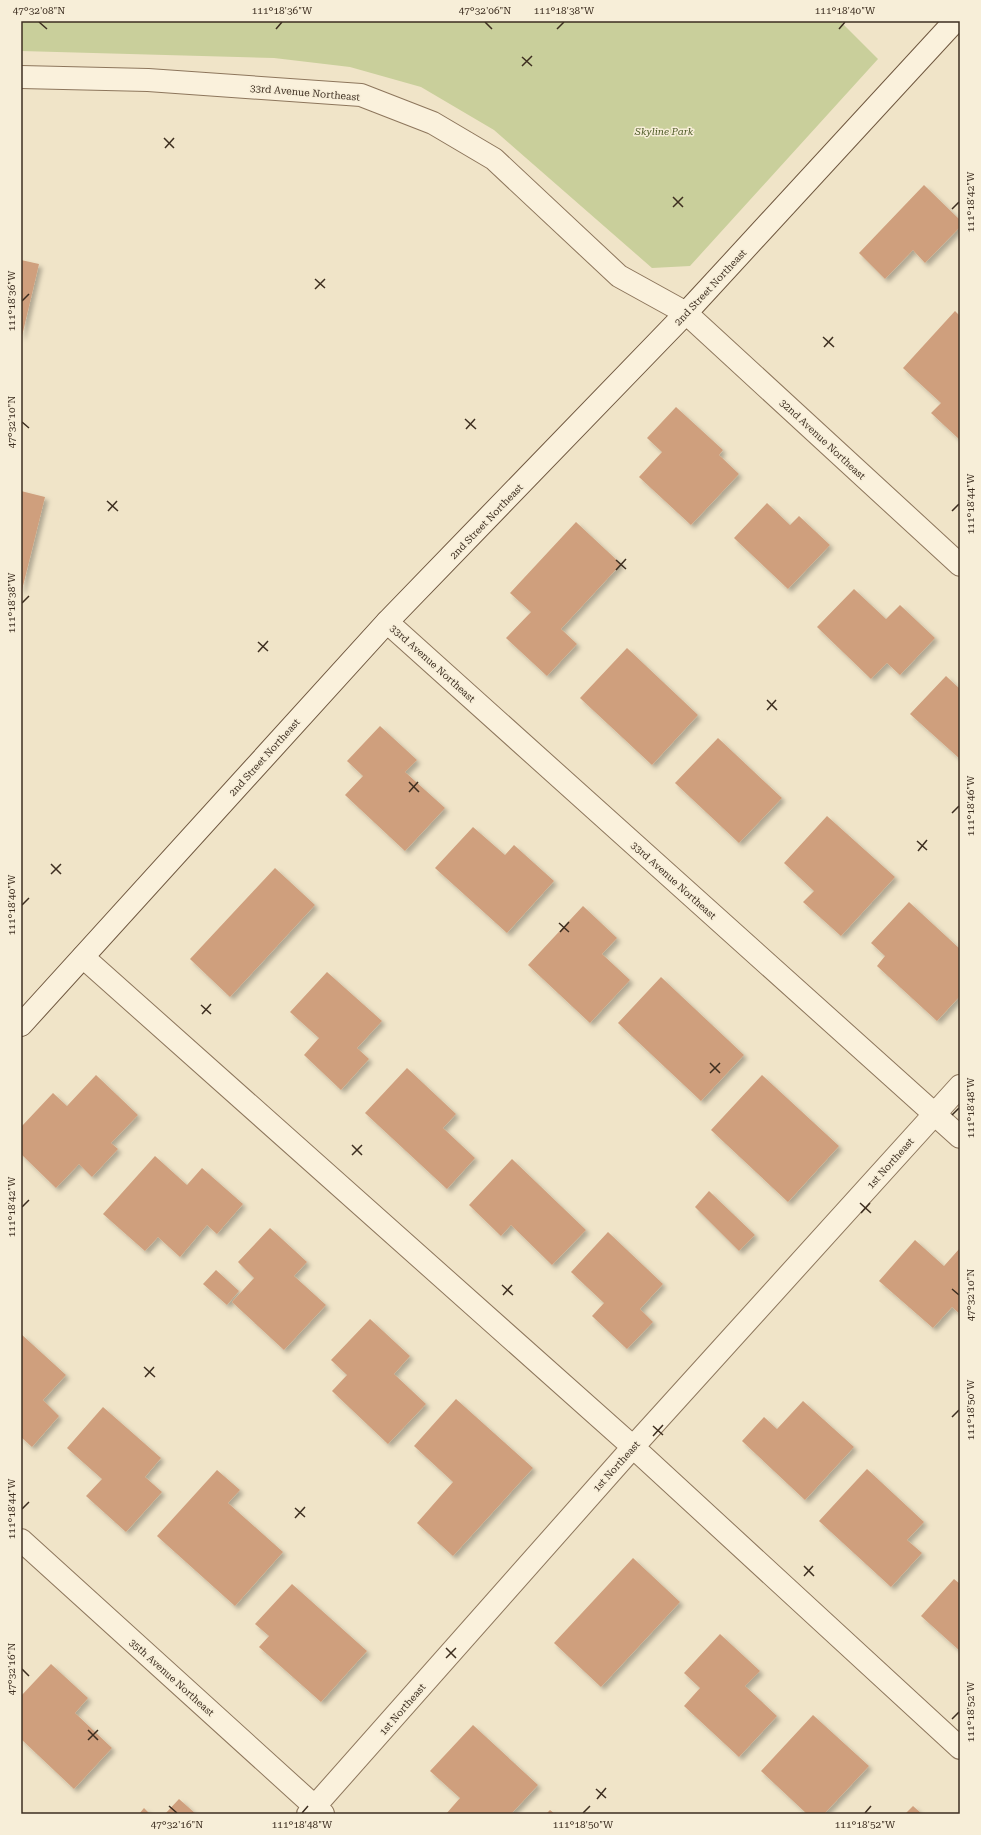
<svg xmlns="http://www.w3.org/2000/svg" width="981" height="1835" font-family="'Roboto Serif',serif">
<defs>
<filter id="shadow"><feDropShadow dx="3.5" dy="3.5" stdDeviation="2" flood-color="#0004"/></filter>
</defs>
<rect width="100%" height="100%" fill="#f0e4c8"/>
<path fill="#c9cf9b" d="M21 21H840L878 59 690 266 652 268 494 130 421 87 350 67 274 58 21 51Z"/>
<path fill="#cf9f7d" filter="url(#shadow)" d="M924 185 960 220V227L925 263 913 250 885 279 859 253Z
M21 260 39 264 22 336H21Z
M955 311 960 316V440L931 413 941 403 903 368Z
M676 407 723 450 719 455 739 474 691 525 639 477 662 452 647 438Z
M21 491 45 497 22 590H21Z
M767 503 790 525 799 516 830 545 788 589 734 538Z
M576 522 621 564 561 629 577 644 547 676 506 638 531 612 510 593Z
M854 589 886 619 900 605 935 638 900 675 887 663 871 679 817 627Z
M627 648 698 715 652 765 580 698Z
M946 676 960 689V759L910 714Z
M380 726 417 760 405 772 445 808 405 851 345 795 363 776 347 761Z
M718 738 782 798 739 843 675 783Z
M827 816 895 877 841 936 803 902 814 891 784 863Z
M473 827 505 855 514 845 554 881 507 933 435 868Z
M275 868 315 905 230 997 190 959Z
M909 902 960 949V996L937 1021 877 966 885 956 871 943Z
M583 906 617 938 602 954 630 980 590 1023 528 965Z
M327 972 382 1021 357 1048 369 1059 341 1090 304 1055 319 1038 290 1012Z
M661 977 744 1055 701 1101 618 1023Z
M407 1068 456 1114 443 1128 475 1158 447 1189 365 1113Z
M96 1075 138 1115 111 1143 118 1149 92 1177 79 1164 56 1188 21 1154V1127L53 1093 67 1106Z
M762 1075 839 1146 788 1202 711 1130Z
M155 1156 187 1185 202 1168 243 1204 217 1234 207 1225 180 1257 158 1237 145 1251 103 1214Z
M512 1159 586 1230 552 1265 511 1225 501 1236 469 1205Z
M709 1191 755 1235 739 1251 695 1207Z
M270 1228 307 1262 294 1276 326 1305 284 1350 232 1302 254 1278 238 1262Z
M608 1232 663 1284 640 1309 653 1322 627 1349 592 1316 604 1303 571 1272Z
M915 1240 944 1266 960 1248V1314L952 1307 933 1328 879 1281Z
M216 1270 239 1291 227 1305 203 1284Z
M370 1319 410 1356 394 1374 426 1404 388 1444 332 1391 347 1375 331 1360Z
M21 1334 66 1375 43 1400 59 1416 32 1447 21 1437Z
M456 1399 533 1468 453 1556 417 1523 453 1482 414 1446Z
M803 1401 854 1447 805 1500 742 1441 764 1417 777 1429Z
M103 1407 161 1458 145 1477 162 1492 126 1532 86 1496 102 1479 67 1448Z
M867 1469 924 1522 907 1540 922 1553 891 1587 819 1521Z
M217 1470 240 1490 228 1503 283 1552 235 1606 157 1536Z
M633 1558 680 1602 601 1687 554 1643Z
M954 1579 960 1584V1651L921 1616Z
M292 1584 367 1651 321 1702 259 1647 269 1636 255 1624Z
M720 1634 760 1671 745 1686 777 1716 739 1757 684 1706 700 1688 684 1673Z
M51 1664 88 1698 75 1713 112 1748 74 1789 21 1739V1696Z
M813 1715 869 1766 824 1814H807L761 1771Z
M473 1725 538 1785 511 1814H446L460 1798 430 1771Z
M179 1799 196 1814H165Z
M913 1806 922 1814H905Z
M144 1808 150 1814H139Z
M550 1810 555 1814H546Z"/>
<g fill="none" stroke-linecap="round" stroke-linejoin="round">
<defs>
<path id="street" d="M21 77 148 80 361 95 433 123 494 159 619 276 686 313 960 565
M387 622 960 1137
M83 957 633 1447 960 1748
M21 1540 323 1814
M308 1814 633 1447 960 1086"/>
<path id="secondary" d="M21 1025 387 622 686 313 955 21"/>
</defs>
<use href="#street" stroke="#8d765c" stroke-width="24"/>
<use href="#secondary" stroke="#6f573f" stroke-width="24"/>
<use href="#street" stroke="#faf1dc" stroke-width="22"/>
<use href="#secondary" stroke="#faf1dc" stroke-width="22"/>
</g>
<path fill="none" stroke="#3d2e20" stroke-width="1.5" d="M39 22 47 29M485 22 492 29M276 29 282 22M557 29 564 22M839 29 845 22M522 57 532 66M522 66 532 56M164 138 174 148M165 148 174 138M673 197 683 207M673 207 683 197M952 209 959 202M315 279 325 288M315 289 325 279M22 301 29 294M823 337 834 347M824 347 833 337M465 419 476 429M22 422 29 428M466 429 475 419M107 501 118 511M108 511 117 501M952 511 959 504M616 560 626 569M616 570 626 559M22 603 29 596M258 642 268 651M258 652 268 641M767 700 777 710M767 710 776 700M409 782 419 792M409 792 418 782M952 813 959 806M917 841 927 850M918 851 927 840M51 864 61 874M51 874 61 864M22 905 29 898M559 923 569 932M560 932 569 922M201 1005 211 1014M202 1014 211 1004M710 1063 720 1073M710 1073 720 1063M952 1115 959 1108M352 1145 362 1155M352 1155 362 1145M860 1203 871 1213M22 1207 29 1200M861 1213 870 1203M502 1285 513 1295M952 1289 959 1295M503 1295 512 1285M144 1367 155 1377M145 1377 154 1367M952 1417 959 1410M653 1426 663 1435M653 1436 663 1425M295 1508 305 1517M22 1509 29 1502M295 1518 305 1507M804 1566 814 1576M804 1576 813 1566M446 1648 456 1658M446 1658 456 1648M22 1669 29 1676M952 1719 959 1712M88 1730 98 1740M88 1740 98 1730M596 1789 606 1798M597 1799 606 1788M169 1806 177 1813M302 1813 308 1806M583 1813 590 1806M865 1813 871 1806"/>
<g text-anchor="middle" stroke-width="3" stroke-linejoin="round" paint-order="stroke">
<g font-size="10" fill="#3d2e20" stroke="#f7eed8">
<text transform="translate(305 92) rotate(5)" y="4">33rd Avenue Northeast</text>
<text transform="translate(710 287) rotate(-47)" y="4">2nd Street Northeast</text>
<text transform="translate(823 439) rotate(43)" y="4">32nd Avenue Northeast</text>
<text transform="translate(486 521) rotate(-46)" y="4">2nd Street Northeast</text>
<text transform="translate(433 663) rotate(42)" y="4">33rd Avenue Northeast</text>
<text transform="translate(264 757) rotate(-48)" y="4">2nd Street Northeast</text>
<text transform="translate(674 880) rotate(42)" y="4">33rd Avenue Northeast</text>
<text transform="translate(890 1163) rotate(-48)" y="4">1st Northeast</text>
<text transform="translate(616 1466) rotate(-48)" y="4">1st Northeast</text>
<text transform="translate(172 1677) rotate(42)" y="4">35th Avenue Northeast</text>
<text transform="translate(402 1709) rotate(-49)" y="4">1st Northeast</text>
</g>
<g font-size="10" font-style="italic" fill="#4d5a26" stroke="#f7eed8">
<text x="664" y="135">Skyline Park</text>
</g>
</g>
<rect width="981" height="1835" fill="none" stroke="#f7eed8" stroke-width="44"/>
<rect x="22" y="22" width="937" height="1791" fill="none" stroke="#3d2e20" stroke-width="1.5"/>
<g font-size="10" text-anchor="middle" fill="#3d2e20">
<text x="39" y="14">47°32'08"N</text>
<text x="282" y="14">111°18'36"W</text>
<text x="485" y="14">47°32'06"N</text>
<text x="564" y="14">111°18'38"W</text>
<text x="845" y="14">111°18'40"W</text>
<text transform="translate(970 202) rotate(-90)" y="4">111°18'42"W</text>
<text transform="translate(11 301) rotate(-90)" y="4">111°18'36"W</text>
<text transform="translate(11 422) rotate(-90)" y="4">47°32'10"N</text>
<text transform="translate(970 504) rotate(-90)" y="4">111°18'44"W</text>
<text transform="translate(11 603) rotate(-90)" y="4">111°18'38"W</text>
<text transform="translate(970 806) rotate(-90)" y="4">111°18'46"W</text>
<text transform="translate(11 905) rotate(-90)" y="4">111°18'40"W</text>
<text transform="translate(970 1108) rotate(-90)" y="4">111°18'48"W</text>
<text transform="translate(11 1207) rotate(-90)" y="4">111°18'42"W</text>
<text transform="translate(970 1295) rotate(-90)" y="4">47°32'10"N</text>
<text transform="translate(970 1410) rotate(-90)" y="4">111°18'50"W</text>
<text transform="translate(11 1509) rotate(-90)" y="4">111°18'44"W</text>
<text transform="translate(11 1669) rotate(-90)" y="4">47°32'16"N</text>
<text transform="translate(970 1712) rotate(-90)" y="4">111°18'52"W</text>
<text x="177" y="1828">47°32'16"N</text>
<text x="302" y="1828">111°18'48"W</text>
<text x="583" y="1828">111°18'50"W</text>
<text x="865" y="1828">111°18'52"W</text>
</g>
</svg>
